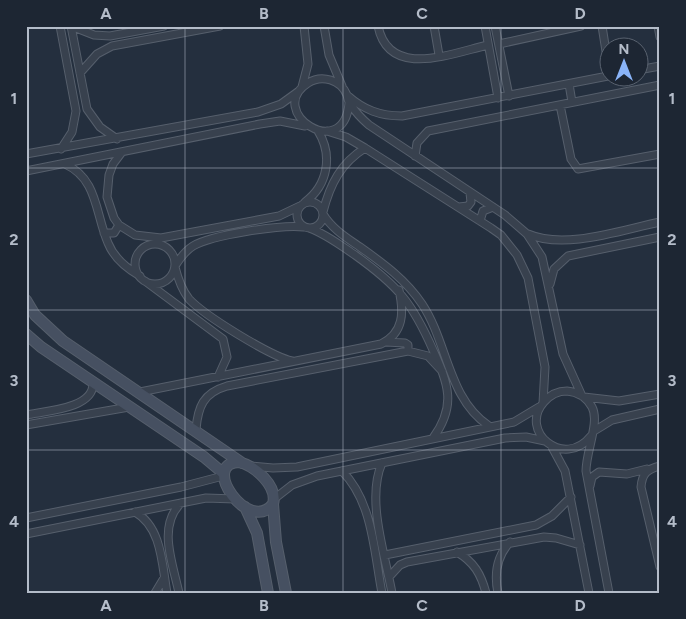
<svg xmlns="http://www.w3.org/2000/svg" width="686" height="619" font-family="Figtree,sans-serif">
<rect width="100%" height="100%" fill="#242f3e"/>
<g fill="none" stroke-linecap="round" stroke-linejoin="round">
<defs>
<path id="street" d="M60 26 76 111 72 132 61 149
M71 26 87 109 100 127 117 139
M71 26 94 35 110 36 164 26
M324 26 329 55 342 86
M378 26C389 80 452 53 488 45
M434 26 439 55
M485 26 498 98
M495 26 509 96
M602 26 608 64
M658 26 660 37
M499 44 581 26
M638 70 660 66
M80 73 97 54 112 46 220 26
M569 84 572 102
M302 87 308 64 304 26
M347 95C364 110 380 116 402 116L608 76
M349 103C344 164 264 111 308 83 322 74 341 80 347 95 348 98 348 102 351 105 356 113 362 119 369 125L505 215 527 234 542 257 563 354 582 396
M560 105 571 159 578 169 660 154
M327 131 346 137 365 148 491 228 501 235 517 255 528 278 545 367 543 403
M122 152 113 164 109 175 107 197 114 218 119 225 135 235 161 238 279 216 300 206
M26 154 258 112 281 104 299 91
M415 156 417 143 428 131 660 85
M65 164C98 179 95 213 108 243 114 258 126 268 140 276
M26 171 260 124 280 121 305 126
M297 215a13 13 0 1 1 26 0a13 13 0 1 1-26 0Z
M305 202C328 185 333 155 318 131
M459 207 468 206 471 202 470 193
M323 212C330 184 341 163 365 148
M323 214C332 229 347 238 360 247 384 264 406 280 422 304 448 343 448 399 489 426
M480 221 483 211 493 207
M309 228C326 234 340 245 355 255 397 285 412 302 433 350 448 384 457 405 433 438
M104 233H114L119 225
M528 234C565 250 621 230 660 222
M135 264a20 20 0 1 1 40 0a20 20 0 1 1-40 0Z
M175 266C180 258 185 251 193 246 211 235 283 224 304 227
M175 267C178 279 182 290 189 299 205 316 270 356 292 361
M145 281 223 339 227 357 218 377
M550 284 554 269 568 256 660 237
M386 342 405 343 408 345V351
M140 392 381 344C404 333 404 312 399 290
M584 397 619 401 660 394
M26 415C45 411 94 409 93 383
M26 425 129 407
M196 429C198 407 203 393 227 386L408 351 428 356 442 371
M594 431 612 420 660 409
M591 436C564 470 518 431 544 402 550 395 558 391 567 391 578 392 587 398 592 407 600 422 586 451 586 471L609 593
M552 447 565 471 589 593
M382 463C366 499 385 554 392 593
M251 466 273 468 297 467 514 422 539 407
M660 466C647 469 642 474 641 487L660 567
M342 471C373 502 374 552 382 593
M590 486 592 477 599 472 627 474 647 469
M274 499 292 485 317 476 505 438 526 437 545 441
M135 512C162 527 162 565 167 593
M26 518 181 487 223 476
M26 534 206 498 235 499
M457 552C474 562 481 574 486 593
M385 555 536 525 552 516 571 497
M389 577 400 565 407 562 544 537 556 538 580 545
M155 593 164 578
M179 593C173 564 157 526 181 503
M498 593C494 574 497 556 510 542"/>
<path id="secondary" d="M26 300 35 315 63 341 242 463
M26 334 41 347 204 457 223 473
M239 462C255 466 278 486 273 504 249 535 199 463 239 462Z
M273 504 276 542 286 593
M245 507 257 533 268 593"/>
</defs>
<use href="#street" stroke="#565f6c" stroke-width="9"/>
<use href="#secondary" stroke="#565f6c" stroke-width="12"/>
<use href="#street" stroke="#38414e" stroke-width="7"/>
<use href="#secondary" stroke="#465061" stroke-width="10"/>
</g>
<path fill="none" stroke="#b4bcc9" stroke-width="1" stroke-opacity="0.55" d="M185 26V593M343 26V593M501 26V593M26 168H660M26 310H660M26 450H660"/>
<rect width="686" height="619" fill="none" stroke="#1d2633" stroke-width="55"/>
<g transform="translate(624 62)"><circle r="24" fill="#1d2633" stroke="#59626f"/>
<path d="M0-4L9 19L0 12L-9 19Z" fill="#8ab4f8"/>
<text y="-8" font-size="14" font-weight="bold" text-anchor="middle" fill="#b4bcc9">N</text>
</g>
<rect x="28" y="28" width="630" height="564" fill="none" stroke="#b4bcc9" stroke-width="2"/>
<g font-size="16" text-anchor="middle" font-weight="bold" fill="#b4bcc9">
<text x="106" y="19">A</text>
<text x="264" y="19">B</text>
<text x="422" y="19">C</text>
<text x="580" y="19">D</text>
<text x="14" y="104">1</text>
<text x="672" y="104">1</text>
<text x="14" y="245">2</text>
<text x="672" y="245">2</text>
<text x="14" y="386">3</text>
<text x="672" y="386">3</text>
<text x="14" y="527">4</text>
<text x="672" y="527">4</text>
<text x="106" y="611">A</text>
<text x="264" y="611">B</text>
<text x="422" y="611">C</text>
<text x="580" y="611">D</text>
</g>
</svg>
